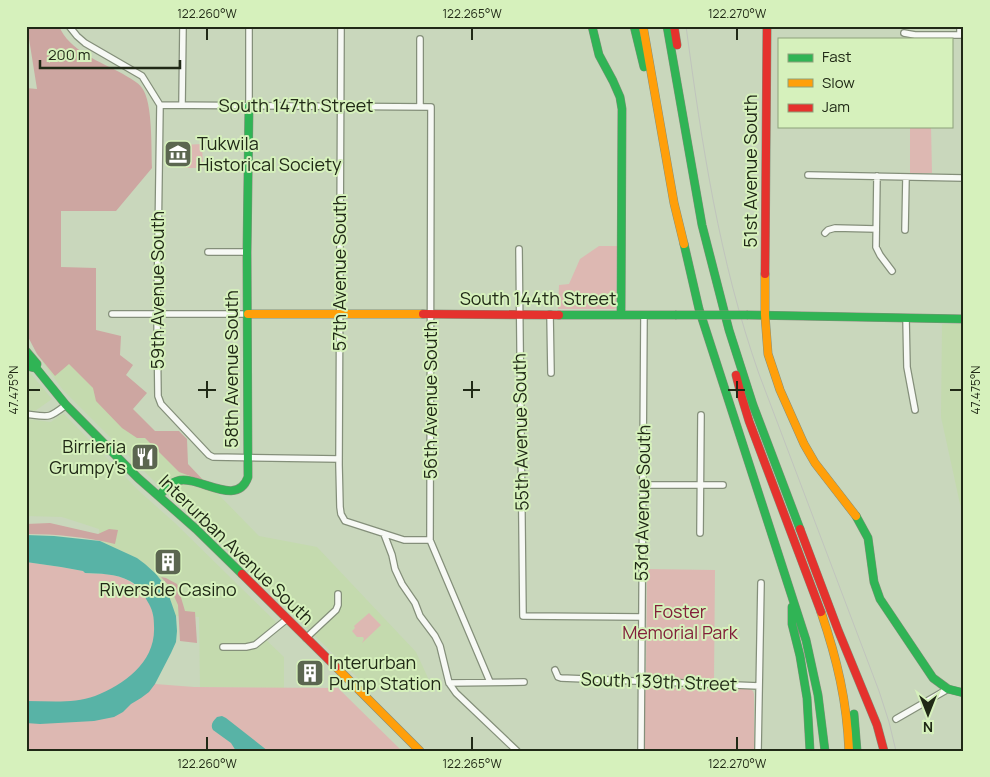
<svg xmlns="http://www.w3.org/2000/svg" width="990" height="777" font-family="Manrope,sans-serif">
<rect width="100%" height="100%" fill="#c9d7bc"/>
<path fill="#c4daae" d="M942 324H964V511L960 504 941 417Z
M63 336 95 371 204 481 181 476 162 485 157 484 63 390 37 354Z
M26 368 52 399 35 411 26 410Z
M64 414 139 491 175 523 276 622 262 636 284 657V688L200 687 199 617 176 616 168 593 163 583 151 569 137 558 100 541 99 529 62 517 26 516V419L51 422 60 415Z
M182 483 217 493 259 536 317 547 416 652 429 680 382 685 373 693 172 496V493L178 485Z"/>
<path fill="#ddb8b2" d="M910 126H931L932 173 910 174Z
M202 144 203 168H183V145Z
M599 246H617L616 308 614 309H558L559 285 569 284 580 259Z
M961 456H964V505L962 503Z
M26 562 61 567 83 571 85 573C94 574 103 573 112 575 142 580 159 609 154 638 153 646 149 653 146 660L155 684 194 687 338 688 402 751H26Z
M647 569 715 570 714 680 652 679 646 675Z
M369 613 381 625 362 643 364 639 363 637H357L352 631 355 628 354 626Z
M648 688 750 689 753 691 754 694V751H645V693L646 689Z"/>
<path fill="#cda6a1" d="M27 26H59C69 51 101 62 123 74 129 78 138 82 142 88 153 102 151 149 152 168L116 211H61V267L96 268V330L121 336 120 355 133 365 126 375 147 393 133 409 155 431H179L187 439 188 464 204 481 179 472 145 438H137L122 428 96 401 93 388 69 364 55 376 37 354 26 333V88L37 89Z
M50 523 98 534 109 529 118 530 115 544C86 537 56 534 26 534V524Z
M161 577 166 578 177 584 185 611 195 612 197 643 180 641 178 605 170 587Z"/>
<path fill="#58b3a6" d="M26 535 54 536 100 541 137 558 145 564 156 574 163 583 168 593 176 616 177 631 176 642 171 653 155 684 149 692 141 698 131 704 123 712 114 717 94 721 40 724 26 723V701C49 701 73 704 95 696 125 684 156 662 154 626 154 618 153 611 149 604 144 595 139 586 130 581 115 573 100 574 85 573L83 571 61 567 26 562Z
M222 716 226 718 268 751H236L231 743 213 730C210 725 213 721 217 717Z"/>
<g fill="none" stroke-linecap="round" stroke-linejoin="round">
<defs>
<path id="street" d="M69 26 77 36 85 43 142 76 160 105
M341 26 339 465 340 507 341 514 345 521 404 540H430
M904 33 915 35H964
M960 35V26
M420 39V106
M160 105 431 107 430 540 490 682
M160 105 157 315 158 396 161 404 209 455 213 457 339 459
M182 105 183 26
M249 106V26
M808 175 964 178
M877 176 876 247 880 255 892 271
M905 230 906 177
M825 233 828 230 835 228 876 229
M519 249 523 616 642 617
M208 252H247
M112 314H248
M550 314 551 373
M906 318 907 367 915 410
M26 414C49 417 48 419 66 405
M643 485H723
M700 533 701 415
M384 534 392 555 395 569 402 584 415 603 420 616 435 636 440 646 449 683 456 693 517 751
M306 638 336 610 338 605V594
M223 647H246L255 645 287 619
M555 670 558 677 561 678 759 686
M449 683 524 682
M896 719 948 689
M641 751 644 315
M758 751 761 583"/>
<path id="fast" d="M592 26 599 55 613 81 620 97 622 109 621 315
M634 26 644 67
M667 26 702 225 729 330 753 405 800 529
M684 244 699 309 806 640 818 695 825 751
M559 315H675
M748 315 964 319
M26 351 37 364 36 368
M26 362 31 367 36 368 66 405 138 478 196 529 242 574
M159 496C164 491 169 483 177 481 198 474 237 509 248 477L247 252 249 106
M856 516 868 538 874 582 880 599 933 678 948 689 964 693
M792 607V624L800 656 807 698 810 751
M854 714 857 751"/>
<path id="slow" d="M643 26 674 203 684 244
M765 274V315L768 354 780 390 804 444 815 463 856 516
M248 314H423
M821 612C837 659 847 701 849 751
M336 667 420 751"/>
<path id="jam" d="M674 26 677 45
M765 274 767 26
M423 314 559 315
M736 375 742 398 749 421 821 612
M800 529 838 630 877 725 884 751
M242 574 336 667"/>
</defs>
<use href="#street" stroke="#848f7a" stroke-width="8"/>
<use href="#fast" stroke="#848f7a" stroke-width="9"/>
<use href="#slow" stroke="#848f7a" stroke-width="9"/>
<use href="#jam" stroke="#848f7a" stroke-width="9"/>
<use href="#street" stroke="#f7f9f5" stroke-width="5.5"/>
<use href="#fast" stroke="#30b455" stroke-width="8"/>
<use href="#slow" stroke="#ff9f0a" stroke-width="8"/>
<use href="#jam" stroke="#e5322d" stroke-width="8"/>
<path stroke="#c0c4bd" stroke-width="1" d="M686 26C702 145 719 260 759 374L879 691 889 722 896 751"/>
<defs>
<path id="fast-bridge" d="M675 315H748"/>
</defs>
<use href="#fast-bridge" stroke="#848f7a" stroke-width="9" stroke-linecap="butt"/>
<use href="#fast-bridge" stroke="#30b455" stroke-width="8"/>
</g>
<path fill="none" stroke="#202916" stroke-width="2" d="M207 28V40M472 28V40M737 28V40M207 381V398M472 381V398M737 381V398M28 390H40M198 390H216M463 390H480M728 390H745M950 390H962M207 737V750M472 737V750M737 737V750"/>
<defs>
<symbol id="museum-square" viewBox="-11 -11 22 22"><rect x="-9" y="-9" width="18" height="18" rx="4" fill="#5b6650" stroke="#d6f1bc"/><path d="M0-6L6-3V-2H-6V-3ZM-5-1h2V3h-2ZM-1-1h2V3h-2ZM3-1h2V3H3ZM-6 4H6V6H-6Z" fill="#fff"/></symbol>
<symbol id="restaurant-square" viewBox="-11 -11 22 22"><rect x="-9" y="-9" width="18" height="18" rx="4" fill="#5b6650" stroke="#d6f1bc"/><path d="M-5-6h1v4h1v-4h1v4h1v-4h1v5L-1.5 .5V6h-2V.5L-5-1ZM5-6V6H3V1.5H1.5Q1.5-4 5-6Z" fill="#fff"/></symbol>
<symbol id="building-square" viewBox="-11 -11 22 22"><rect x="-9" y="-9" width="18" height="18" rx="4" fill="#5b6650" stroke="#d6f1bc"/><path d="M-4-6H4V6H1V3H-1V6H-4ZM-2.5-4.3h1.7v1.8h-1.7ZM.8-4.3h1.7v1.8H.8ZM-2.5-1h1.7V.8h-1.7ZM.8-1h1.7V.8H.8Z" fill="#fff"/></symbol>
</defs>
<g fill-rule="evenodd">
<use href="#museum-square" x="162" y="138" width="32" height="32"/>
<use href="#restaurant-square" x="129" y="441" width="32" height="32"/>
<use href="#building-square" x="152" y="546" width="32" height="32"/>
<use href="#building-square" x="294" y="657" width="32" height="32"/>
</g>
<g text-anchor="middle" stroke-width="4" stroke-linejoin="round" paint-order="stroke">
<g font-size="18" fill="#202916" stroke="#d6f1bc">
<text x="296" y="112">South 147th Street</text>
<text transform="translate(751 171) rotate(-90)" y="6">51st Avenue South</text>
<text transform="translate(340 273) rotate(-90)" y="6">57th Avenue South</text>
<text transform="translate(158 290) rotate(-90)" y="6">59th Avenue South</text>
<text x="538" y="305">South 144th Street</text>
<text transform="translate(232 369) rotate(-90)" y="6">58th Avenue South</text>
<text transform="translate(431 400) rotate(-90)" y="6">56th Avenue South</text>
<text transform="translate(521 432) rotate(-91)" y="6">55th Avenue South</text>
<text transform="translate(643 503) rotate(-89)" y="6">53rd Avenue South</text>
<text transform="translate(236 550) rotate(44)" y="6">Interurban Avenue South</text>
<text transform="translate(659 682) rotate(2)" y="6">South 139th Street</text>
</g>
<g font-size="18" fill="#202916" stroke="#d6f1bc" text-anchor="start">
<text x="197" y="150">Tukwila<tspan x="197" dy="21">Historical Society</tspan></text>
<text x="126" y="453" text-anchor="end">Birrieria<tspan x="126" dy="21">Grumpy's</tspan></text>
<text x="168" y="596" text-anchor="middle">Riverside Casino</text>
<text x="329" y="669">Interurban<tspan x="329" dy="21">Pump Station</tspan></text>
</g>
<g font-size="18" fill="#82203a" stroke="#d6f1bc">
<text x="680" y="618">Foster<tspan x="680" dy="21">Memorial Park</tspan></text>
</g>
</g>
<rect width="990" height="777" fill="none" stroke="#d6f1bc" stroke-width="55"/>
<rect x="778" y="38" width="175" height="90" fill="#d6f1bc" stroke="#8da17a"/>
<rect x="788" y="54" width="25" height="8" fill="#30b455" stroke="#8da17a"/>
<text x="822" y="62" font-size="15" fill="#202916">Fast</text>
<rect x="788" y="79" width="25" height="8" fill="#ff9f0a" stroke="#8da17a"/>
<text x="822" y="88" font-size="15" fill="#202916">Slow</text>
<rect x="788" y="104" width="25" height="8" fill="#e5322d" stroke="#8da17a"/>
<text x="822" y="112" font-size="15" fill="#202916">Jam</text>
<g transform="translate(928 714) rotate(180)" stroke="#d6f1bc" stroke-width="4" paint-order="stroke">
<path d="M0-4L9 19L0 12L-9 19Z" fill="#202916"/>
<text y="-8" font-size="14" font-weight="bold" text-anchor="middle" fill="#202916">N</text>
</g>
<path d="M40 60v8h140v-8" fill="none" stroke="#202916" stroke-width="2.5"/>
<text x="48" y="60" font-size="15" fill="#202916" stroke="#d6f1bc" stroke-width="4" paint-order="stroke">200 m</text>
<rect x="28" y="28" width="934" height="722" fill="none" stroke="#202916" stroke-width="2"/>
<g font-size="12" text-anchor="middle" fill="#202916">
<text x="207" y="18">122.260°W</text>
<text x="472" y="18">122.265°W</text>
<text x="737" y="18">122.270°W</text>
<text transform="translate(976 390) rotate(-90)" y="4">47.475°N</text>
<text transform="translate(14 390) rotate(-90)" y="4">47.475°N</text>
<text x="207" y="768">122.260°W</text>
<text x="472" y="768">122.265°W</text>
<text x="737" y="768">122.270°W</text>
</g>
</svg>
